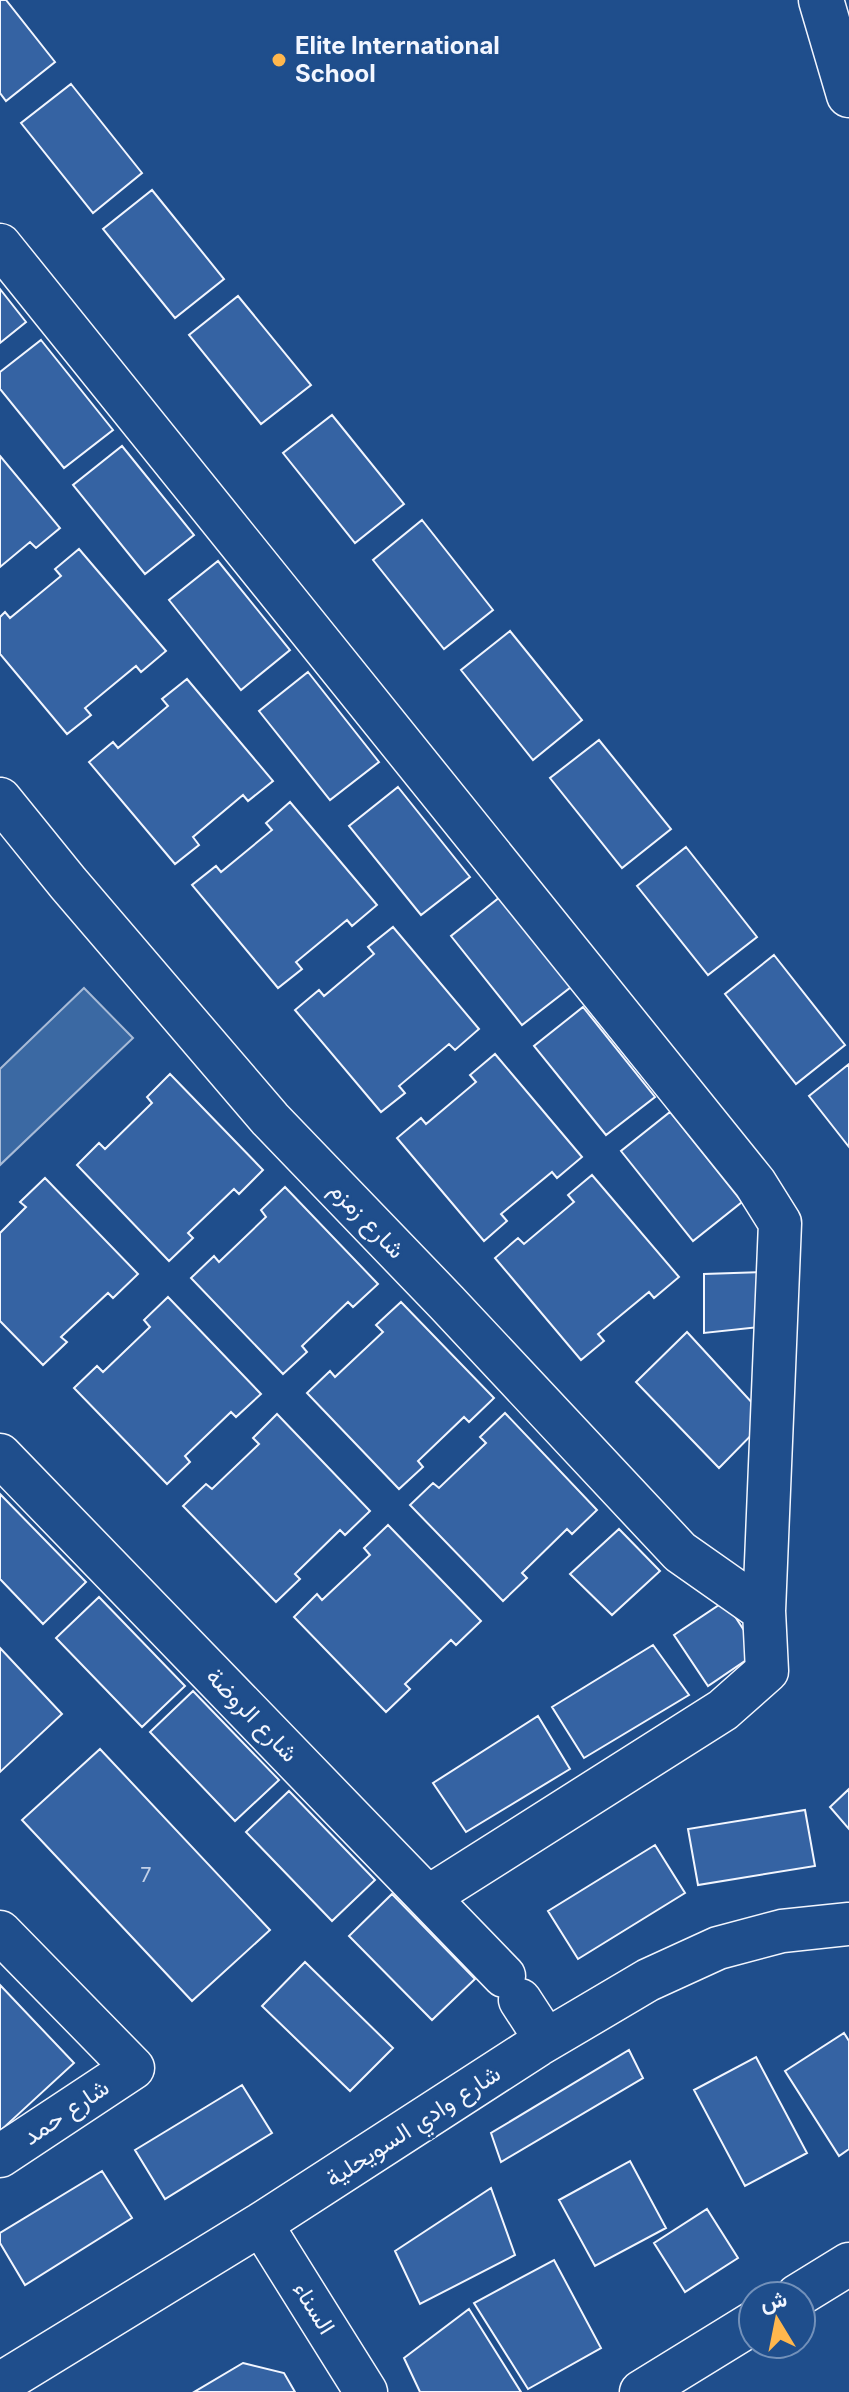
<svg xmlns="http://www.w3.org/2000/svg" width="849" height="2392" font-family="Inter,Vazirmatn,sans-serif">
<rect width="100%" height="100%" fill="#1f4e8c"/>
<path fill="#3b69a3" stroke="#a8bbd7" stroke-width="2" d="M84 988 133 1038 0 1165V1069Z"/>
<path fill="#3563a3" stroke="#f2f6ff" stroke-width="2" d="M0 0H6L55 62 6 101 0 93Z
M71 84 142 173 93 213 21 123Z
M152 190 224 279 175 318 103 229Z
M0 289 26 322 0 343Z
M238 296 311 385 261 424 189 335Z
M41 340 113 430 64 468 0 389V372Z
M332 415 404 504 355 543 283 453Z
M122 446 194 535 145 574 73 485Z
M0 456 60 528 36 548 30 542 0 567Z
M422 520 493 610 444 649 373 560Z
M79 549 166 651 141 672 136 666 85 708 91 715 67 734 0 654V617L5 612 10 618 61 576 55 569Z
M218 561 290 650 241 690 169 600Z
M510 631 582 720 533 760 461 670Z
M308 672 379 762 330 800 259 711Z
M187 679 273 781 248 801 243 795 193 837 199 845 175 864 89 762 113 742 118 748 168 706 162 699Z
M599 740 671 829 622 868 550 778Z
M398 787 470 877 421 915 349 826Z
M290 802 377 905 352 926 347 920 296 962 302 969 278 988 192 885 216 866 221 872 272 830 266 823Z
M686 847 757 937 708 975 637 886Z
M500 897 571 987 522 1025 451 936Z
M393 927 479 1029 455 1050 449 1044 399 1086 405 1093 381 1112 295 1010 319 990 324 996 374 954 368 947Z
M774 955 845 1045 796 1084 725 994Z
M583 1007 655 1097 606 1135 534 1046Z
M495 1054 582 1157 557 1178 552 1172 501 1214 507 1221 484 1241 397 1138 421 1118 426 1124 476 1082 470 1075Z
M849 1064V1147L809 1096Z
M170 1074 263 1170 239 1194 234 1189 188 1233 193 1238 169 1261 77 1165 99 1143 105 1149 152 1103 147 1097Z
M670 1112 742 1202 693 1241 621 1151Z
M592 1175 679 1277 654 1298 649 1292 598 1334 604 1341 581 1360 495 1258 518 1238 524 1244 574 1202 568 1195Z
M45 1178 138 1274 113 1298 108 1293 61 1337 67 1342 43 1365 0 1321V1233L26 1207 20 1202Z
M285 1187 378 1284 353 1307 348 1302 302 1346 307 1352 283 1374 191 1278 214 1256 219 1262 266 1217 261 1210Z
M767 1272 768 1326 704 1333V1274Z
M168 1297 261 1394 236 1417 231 1412 185 1456 190 1462 167 1484 74 1388 97 1366 103 1372 150 1327 144 1320Z
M401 1302 494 1398 469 1422 464 1417 418 1461 423 1467 399 1489 307 1393 330 1371 335 1377 383 1332 376 1325Z
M687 1332 767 1419 719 1468 636 1382Z
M505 1413 597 1510 572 1534 567 1529 522 1573 527 1578 503 1601 410 1505 433 1483 439 1488 486 1443 480 1437Z
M277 1414 370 1511 345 1535 340 1530 295 1574 300 1579 276 1602 183 1506 206 1484 212 1489 259 1444 253 1438Z
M0 1494 86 1582 43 1624 0 1579Z
M388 1525 481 1621 456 1645 451 1640 405 1684 410 1689 386 1712 294 1617 317 1594 322 1600 370 1555 364 1548Z
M619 1529 660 1571 612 1615 570 1574Z
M99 1597 185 1686 142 1727 56 1638Z
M725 1601 758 1652 708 1686 674 1635Z
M653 1645 689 1695 584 1758 552 1707Z
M0 1648 62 1714 0 1772Z
M193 1691 279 1780 235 1821 150 1732Z
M538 1716 570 1769 466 1832 433 1783Z
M100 1749 270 1930 192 2001 22 1820Z
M849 1789V1829L830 1807Z
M289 1791 375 1880 332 1921 246 1832Z
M805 1810 815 1866 698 1885 688 1829Z
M655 1845 685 1893 578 1959 548 1911Z
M392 1894 475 1979 432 2020 349 1936Z
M305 1962 393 2048 350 2091 262 2006Z
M0 1985 74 2063 0 2131Z
M844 2033 849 2041V2149L839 2156 785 2071Z
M629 2050 643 2078 501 2162 491 2133Z
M756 2057 807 2153 745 2186 694 2090Z
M242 2085 272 2133 165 2199 135 2150Z
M630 2161 666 2228 595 2266 559 2200Z
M102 2171 132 2218 25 2285 0 2243V2233Z
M491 2188 515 2255 420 2304 395 2251Z
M707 2209 738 2258 685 2292 654 2243Z
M554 2260 601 2348 528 2389 474 2303Z
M469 2309 521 2392H420L404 2358Z
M243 2363 284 2373 295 2392H194Z"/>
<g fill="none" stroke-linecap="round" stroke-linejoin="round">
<defs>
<path id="minor" d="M0 245 755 1183 780 1223 764 1611 767 1671 723 1710 428 1897
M0 799 68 883 270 1119 447 1303 680 1552 764 1611
M0 1455 504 1976
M0 1932 133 2068 0 2156
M520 2000 546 2040
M261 2224 366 2392
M797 2296 849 2264
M0 2384 261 2224 538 2045 648 1980 718 1948 782 1931 849 1924
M641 2392 753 2323"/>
<path id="major" d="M821 0 849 95"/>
</defs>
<use href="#minor" stroke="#f2f6ff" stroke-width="45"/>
<use href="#major" stroke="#f2f6ff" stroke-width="47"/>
<use href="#minor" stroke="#1f4e8c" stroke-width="42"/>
<use href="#major" stroke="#1f4e8c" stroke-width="44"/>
</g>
<circle fill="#ffb74d" stroke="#1f4e8c" stroke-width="3" cx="279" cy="60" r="8"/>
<g text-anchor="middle" stroke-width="6" stroke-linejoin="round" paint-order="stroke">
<g font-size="20" fill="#c3d1e8">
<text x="146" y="1882">7</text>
</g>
<g font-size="24" font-weight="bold" fill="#f2f6ff" stroke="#1f4e8c" text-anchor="start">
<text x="295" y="54">Elite International<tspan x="295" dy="28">School</tspan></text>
</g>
<g font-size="24" fill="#f2f6ff" stroke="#1f4e8c">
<text transform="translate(367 1220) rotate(46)" y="8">شارع زمزم</text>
<text transform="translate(252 1715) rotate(46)" y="8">شارع الروضة</text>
<text transform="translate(66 2112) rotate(-34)" y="8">شارع حمد</text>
<text transform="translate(413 2126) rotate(-33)" y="8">شارع وادي السويحلية</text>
<text transform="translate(314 2308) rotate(58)" y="8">السناء</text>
</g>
</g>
<g transform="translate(777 2320) rotate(350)"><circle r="38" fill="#1f4e8c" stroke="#7391ba" stroke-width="2"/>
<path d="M0-6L14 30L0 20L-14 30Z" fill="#ffb74d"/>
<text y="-12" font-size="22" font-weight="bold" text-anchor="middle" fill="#f2f6ff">ش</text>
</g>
</svg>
